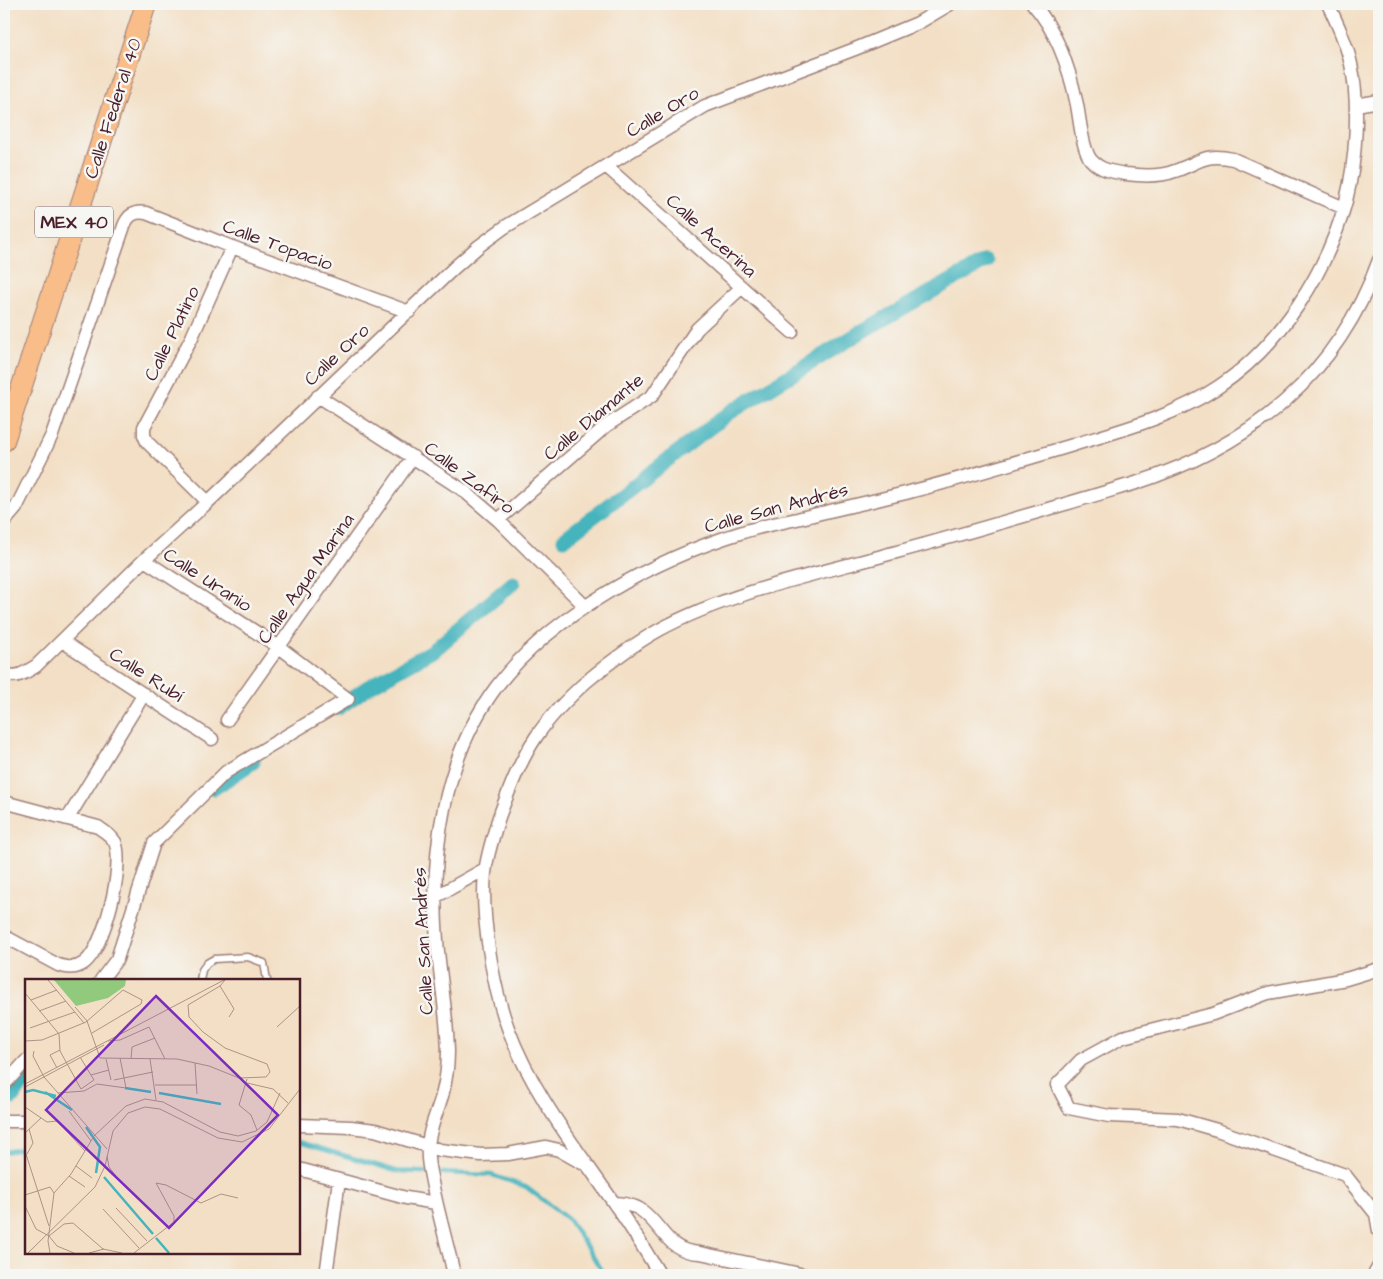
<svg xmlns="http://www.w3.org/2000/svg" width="1383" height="1279" font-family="'Architects Daughter',sans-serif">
<rect width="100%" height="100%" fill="#f6f6f2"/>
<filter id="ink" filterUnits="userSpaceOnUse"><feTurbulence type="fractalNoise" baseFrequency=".02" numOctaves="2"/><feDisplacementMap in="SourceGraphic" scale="10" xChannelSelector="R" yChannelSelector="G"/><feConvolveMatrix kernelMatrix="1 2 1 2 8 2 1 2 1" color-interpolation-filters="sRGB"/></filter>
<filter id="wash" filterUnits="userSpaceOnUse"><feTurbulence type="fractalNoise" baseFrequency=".0096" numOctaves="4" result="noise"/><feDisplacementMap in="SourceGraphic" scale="20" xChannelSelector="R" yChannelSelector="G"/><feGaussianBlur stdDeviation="1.12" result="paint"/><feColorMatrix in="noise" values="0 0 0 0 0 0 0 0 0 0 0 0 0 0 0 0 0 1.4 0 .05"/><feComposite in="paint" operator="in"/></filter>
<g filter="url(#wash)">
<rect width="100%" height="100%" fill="#f3dfc5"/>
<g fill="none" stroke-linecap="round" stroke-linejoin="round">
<path stroke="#45b4bd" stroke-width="4.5" d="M299 1142 396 1171 492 1175 526 1187 569 1220 605 1275
M4 1152 26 1148"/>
<path stroke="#45b4bd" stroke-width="15" d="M564 539 729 413 866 329 986 261
M338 708 368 687 434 650 513 583
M214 788 253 762
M12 1098 26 1079"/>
</g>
</g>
<g filter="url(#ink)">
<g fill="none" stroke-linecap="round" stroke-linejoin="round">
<defs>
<path id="service" d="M200 980 202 970 207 963 214 959 248 957 264 963 267 980"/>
<path id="minor" d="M1033 4C1057 31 1070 70 1077 105 1080 120 1082 149 1091 160 1100 170 1113 172 1126 174 1142 176 1160 177 1175 171 1201 162 1203 153 1233 159L1344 208
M1356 105 1379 101
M607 167 792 332
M318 396 463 490 498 520 585 606
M208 502 147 442 144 435V427L192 337 232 247
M498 520 606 426 652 396 697 329 742 287
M4 522 16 508 52 435 124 226C128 215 135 211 146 213L232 247 409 312
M62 641 212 739
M4 674C16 679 25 673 36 666L144 560 208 502 455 267 479 246 505 227 705 106 855 49 918 23 950 4
M227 720 413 457
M4 802 98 827C104 831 111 835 115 842 125 865 104 949 84 963 76 969 68 968 58 965L4 936
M68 818 144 694
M435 897 485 869
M1379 969 1346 979 1268 993 1213 1014 1123 1037 1081 1060 1057 1085 1069 1108 1109 1116 1178 1119 1217 1130 1345 1175 1376 1214 1379 1231
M101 980 117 959 154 843 226 772 348 699 279 647 144 560
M4 1085 26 1061
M4 1121H26
M299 1125 351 1127 375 1130 440 1150 481 1155 508 1154 546 1147 559 1150 582 1163
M299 1169 406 1198 436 1203
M615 1203C624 1204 634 1205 641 1210 664 1227 667 1252 700 1253L805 1275
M326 1275 339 1180
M454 1275C447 1242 437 1210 431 1177 429 1168 427 1159 428 1149 428 1131 437 1113 442 1096 446 1081 448 1066 448 1051 447 1014 440 977 437 941 430 853 443 758 497 686 552 614 658 558 743 532 761 526 779 523 797 519 836 509 875 501 913 491 967 477 1020 461 1073 445 1122 430 1175 416 1218 387 1280 346 1327 272 1346 201 1356 161 1360 104 1351 64 1346 42 1337 23 1328 4
M660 1275C646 1252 632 1228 616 1206 577 1149 532 1093 508 1028 493 988 479 908 486 866 489 849 494 833 499 817 509 790 520 761 536 737 550 716 568 698 587 681 610 662 634 644 659 630 729 592 817 574 893 553 975 531 1055 507 1136 483 1252 445 1337 376 1379 260
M1374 1275 1379 1266"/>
<path id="primary" d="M4 441 146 4"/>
</defs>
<use href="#service" stroke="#9e7f78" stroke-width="9"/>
<use href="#minor" stroke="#9e7f78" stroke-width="15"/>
<use href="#primary" stroke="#9e7f78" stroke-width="22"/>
<use href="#service" stroke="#fff" stroke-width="6"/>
<use href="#minor" stroke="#fff" stroke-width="12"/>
<use href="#primary" stroke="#f8bd89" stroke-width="20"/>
</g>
</g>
<g text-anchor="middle" stroke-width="5" stroke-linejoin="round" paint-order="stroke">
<rect fill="#f6f6f2" stroke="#7e6067" stroke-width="1" x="35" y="206.5" width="78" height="31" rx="4"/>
<g font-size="18" font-weight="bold" fill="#4a1f2b">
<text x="74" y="228">MEX 40</text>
</g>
<g font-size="19" fill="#4a1f2b" stroke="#f6f6f2">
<text transform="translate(112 108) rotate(-72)" y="7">Calle Federal 40</text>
<text transform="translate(662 111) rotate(-31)" y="7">Calle Oro</text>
<text transform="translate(712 235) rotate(42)" y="7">Calle Acerina</text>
<text transform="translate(278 244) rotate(20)" y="7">Calle Topacio</text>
<text transform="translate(171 333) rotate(-64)" y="7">Calle Platino</text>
<text transform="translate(336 354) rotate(-43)" y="7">Calle Oro</text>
<text transform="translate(593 416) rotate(-40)" y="7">Calle Diamante</text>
<text transform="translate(470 477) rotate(37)" y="7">Calle Zafiro</text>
<text transform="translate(776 507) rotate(-15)" y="7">Calle San Andrés</text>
<text transform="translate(305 578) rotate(-55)" y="7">Calle Agua Marina</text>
<text transform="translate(208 579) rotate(33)" y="7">Calle Uranio</text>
<text transform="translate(147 674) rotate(33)" y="7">Calle Rubí</text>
<text transform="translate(422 941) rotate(-93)" y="7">Calle San Andrés</text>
</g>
</g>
<g transform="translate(25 979)">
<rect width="275" height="275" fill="#f3dfc5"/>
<path d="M29 1H101L100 7 83 19 51 27Z" fill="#91ca7d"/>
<path fill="none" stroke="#45b4bd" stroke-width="2.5" d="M100 109 126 113M0 113 8 111 31 117M20 113 47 131M134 114 196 125M61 148 75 168 71 194M79 198 128 255M131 259 144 274"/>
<path fill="none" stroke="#af9287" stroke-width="1" d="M23 1 59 44M195 7 209 30 204 38M0 14 34 55 35 72 56 110 69 101 55 78M6 21 32 11M50 28 62 42 75 79 152 80 184 87 214 99 241 98 245 93 242 85 200 69 178 53 164 38 163 26 195 7 200 1M14 32 41 22M252 48 275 27M5 49 50 33M0 62 17 61 61 43 98 11 117 21 116 25 67 54M83 62 95 61 124 48 140 80M9 72 8 77 19 98 82 170M81 80 86 101M106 80 107 68 130 59M125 80 131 121M170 84 172 115M32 89 25 76 35 71M66 96 84 91M222 100 214 126 226 136 232 151M89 101 128 93M222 104 248 110 263 124M0 105 199 1M130 106H172M0 108 79 66M33 114 59 112 72 105 101 109 95 79M0 128 22 143 32 142 60 172M44 132 66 162M0 154 16 139M0 172 24 247M2 175 8 164 4 150M82 177 84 188 94 201M51 187 67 199M44 197 60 208M0 216 25 208 29 214M0 227 11 250M91 229 122 262M78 230 114 269M11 250 24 257 32 267 49 274M24 257 39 245 48 244 78 270 97 274M3 274 70 208 80 187 88 152 103 134 120 128 135 130 193 159 217 163 244 150 275 110M25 274 23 262 29 214 46 195 69 157 101 127 120 120 138 123 195 153 213 157 231 152 242 143 255 114M64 274 79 270M109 274 149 243V237L131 204 141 206 176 224 196 215 213 219"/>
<path fill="#7b2cbf" fill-opacity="0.15" stroke="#7b2cbf" stroke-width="2.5" d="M131 17 253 136 144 249 21 131Z"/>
<rect width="275" height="275" fill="none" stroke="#4a1f2b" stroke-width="2.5"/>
</g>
<rect width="1383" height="1279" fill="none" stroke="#f6f6f2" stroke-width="20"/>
</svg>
